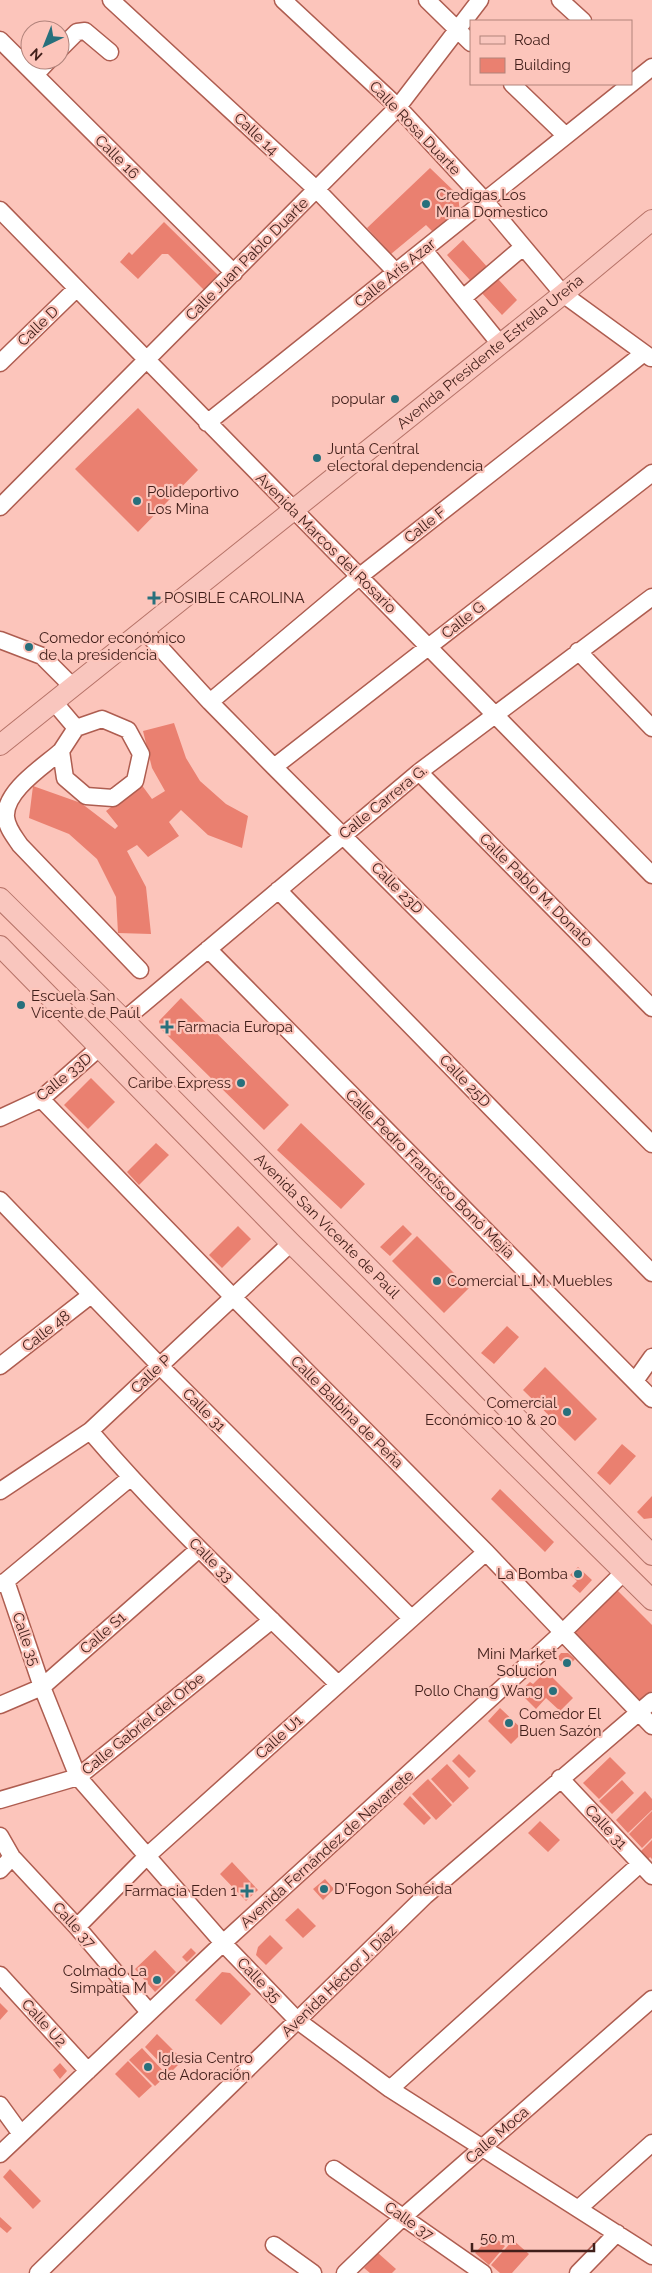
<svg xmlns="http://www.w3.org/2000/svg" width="652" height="2273" font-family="Raleway,sans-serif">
<rect width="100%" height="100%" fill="#fcc5bb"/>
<path fill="#ea8070" d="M430 168 458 195 460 213 434 233 426 225 391 254 367 228Z
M164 222 218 275 204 290 168 254H162L138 279 120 262 129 252 132 255Z
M463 240 517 300 502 315 447 255Z
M138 408 198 470 138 532 75 469Z
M174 723 186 758 200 781 226 804 248 816 242 848 208 835 181 810 169 822 179 836 148 857 137 845 127 851 146 887 151 934 118 933 116 897 97 859 69 834 29 818 33 786 81 803 115 829 118 826 106 811 141 784 152 799 165 791 152 768 143 731Z
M181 998 289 1105 264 1130 160 1028 159 1021Z
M91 1078 115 1102 88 1129 64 1105Z
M301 1123 365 1184 341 1209 277 1150Z
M156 1143 169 1155 139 1185 127 1172Z
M403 1225 412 1234 390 1256 380 1247Z
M238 1226 251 1239 222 1268 209 1255Z
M417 1236 469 1288 444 1313 392 1261Z
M507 1326 519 1337 494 1364 481 1353Z
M545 1367 597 1419 575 1441 523 1390Z
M622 1444 636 1456 610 1485 597 1473Z
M500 1489 554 1542 545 1552 491 1499Z
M652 1496V1518L644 1519 637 1512Z
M578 1567 592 1580 580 1593 572 1586 577 1581 570 1575Z
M617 1590 652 1625V1691L642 1702 573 1634Z
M561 1653H568L575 1659 568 1667 557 1658Z
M546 1671 573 1698 560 1711 546 1698 536 1709 519 1692 530 1682 533 1684Z
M500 1708 524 1731 511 1744 488 1721Z
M459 1754 476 1771 469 1778 452 1761Z
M610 1757 626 1773 599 1799 583 1783Z
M447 1764 469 1788 453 1803 431 1779Z
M428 1779 452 1805 436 1820 412 1794Z
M622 1780 634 1793 612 1814 599 1801Z
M645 1791 652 1799V1810L628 1833 616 1820Z
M410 1796 431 1818 424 1825 403 1804Z
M652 1811V1838L642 1848 629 1834Z
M540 1821 560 1840 548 1852 528 1833Z
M652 1840V1859L650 1857 648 1860 640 1852Z
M232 1862 258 1890 246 1901 220 1874Z
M325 1879 334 1889 323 1900 313 1889Z
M298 1908 316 1926 303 1938 285 1920Z
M270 1935 283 1948 266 1965 256 1955 258 1947Z
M191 1948 196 1953 187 1962 182 1957Z
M155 1950 176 1972 155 1992 135 1969Z
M222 1972 230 1973 251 1994 221 2025 195 2000Z
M0 2003 8 2011 0 2020Z
M157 2034 183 2060 170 2073 145 2047Z
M142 2048 167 2075 155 2086 129 2060Z
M128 2061 152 2086 139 2098 115 2074Z
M60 2063 67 2071 60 2079 53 2070Z
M10 2169 41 2201 33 2209 3 2177Z
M0 2217 12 2228 7 2233 0 2227Z
M492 2235 505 2246 489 2265 475 2253Z
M513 2240 529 2254 512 2273H500L491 2265Z
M378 2253 396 2269 392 2273H370L364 2268Z"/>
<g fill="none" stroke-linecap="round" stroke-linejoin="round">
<defs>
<path id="minor" d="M111 0 317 190 396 272
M283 0 398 107 485 201 563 294 651 358
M427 0 471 43
M560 0 583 21
M0 40 234 273
M60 49 77 32 85 31 110 52
M35 75 49 60
M512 84 566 136
M0 210 652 875
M424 250 500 344
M463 298 523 247
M0 363 76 289
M207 423 652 67
M0 507 398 107 480 0
M144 630 210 702 274 767 652 1144
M0 640 42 656 73 687
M578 651 652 728
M54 702 76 728
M210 702 360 576 644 353
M102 719 128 730 141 754 135 781 113 798 86 796 65 778 61 751 76 728Z
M61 751C44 766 4 791 6 817 7 828 14 836 20 845L140 970
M274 767 652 473
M419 772 652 1008
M278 890 652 1273
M208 949 652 1399
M124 1020 419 772 652 597
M41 1099 232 1296 486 1552 652 1726
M0 1118 41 1099 100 1047
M0 1200 160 1366 411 1618
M0 1366 91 1295
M635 1381 652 1357
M90 1431C167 1521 253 1602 338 1684
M0 1491 90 1431 291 1243
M6 1581 42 1687 78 1777 223 1943 298 2021 390 2089 652 2256
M0 1584 6 1581 130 1478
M0 1705 42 1687 199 1549
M560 1778 652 1876
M0 1800 78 1777 272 1620
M0 1836 12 1857 77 1927 149 2012
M0 1870 12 1857
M77 1927 147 1856 486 1552
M0 1975 88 2071
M390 2089 640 1864
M0 2105 21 2134
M0 2154 223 1943 562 1633 624 1572
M334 2169 483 2273
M579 2208 652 2143
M274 2245 313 2273
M38 2273 425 1896 652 1701
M345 2273 403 2217 652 1999
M578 2273 617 2233"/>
<path id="major" d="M0 745 563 294 652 220
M0 898 124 1020 652 1555
M0 946 291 1243 652 1600"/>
</defs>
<use href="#minor" stroke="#ae5d50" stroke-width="19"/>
<use href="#major" stroke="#b67368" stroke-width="22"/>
<use href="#minor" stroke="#fff" stroke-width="16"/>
<use href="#major" stroke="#f9c6be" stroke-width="20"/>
</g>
<g fill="#28707c" stroke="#fcc5bb" stroke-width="2">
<circle cx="426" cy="204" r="5"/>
<circle cx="395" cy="399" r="5"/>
<circle cx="317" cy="458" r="5"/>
<circle cx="137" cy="501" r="5"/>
<path d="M151.5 590.5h5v5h5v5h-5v5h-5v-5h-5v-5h5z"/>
<circle cx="29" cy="647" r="5"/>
<circle cx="21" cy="1005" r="5"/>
<path d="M164.5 1019.5h5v5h5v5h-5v5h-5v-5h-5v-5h5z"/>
<circle cx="241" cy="1083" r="5"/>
<circle cx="437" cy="1281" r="5"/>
<circle cx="567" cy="1412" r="5"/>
<circle cx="578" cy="1574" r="5"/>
<circle cx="567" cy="1663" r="5"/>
<circle cx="553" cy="1691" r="5"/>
<circle cx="509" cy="1723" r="5"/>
<circle cx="324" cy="1889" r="5"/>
<path d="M244.5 1883.5h5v5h5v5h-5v5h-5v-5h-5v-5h5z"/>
<circle cx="157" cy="1980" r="5"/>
<circle cx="148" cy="2067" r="5"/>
</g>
<g text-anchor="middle" stroke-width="4.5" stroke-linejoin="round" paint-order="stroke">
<g font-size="15" fill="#411f1a" stroke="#fcc5bb">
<text transform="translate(415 128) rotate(46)" y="5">Calle Rosa Duarte</text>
<text transform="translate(256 134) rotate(43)" y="5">Calle 14</text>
<text transform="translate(117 157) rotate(45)" y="5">Calle 16</text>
<text transform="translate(247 259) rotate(-45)" y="5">Calle Juan Pablo Duarte</text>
<text transform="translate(395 273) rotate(-39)" y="5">Calle Aris Azar</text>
<text transform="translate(38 326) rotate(-44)" y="5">Calle D</text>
<text transform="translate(490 352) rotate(-39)" y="5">Avenida Presidente Estrella Ureña</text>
<text transform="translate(425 525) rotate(-38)" y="5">Calle F</text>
<text transform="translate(326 543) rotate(45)" y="5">Avenida Marcos del Rosario</text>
<text transform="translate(463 620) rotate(-38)" y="5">Calle G</text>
<text transform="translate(383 802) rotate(-39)" y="5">Calle Carrera G.</text>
<text transform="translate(397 888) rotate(45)" y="5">Calle 23D</text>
<text transform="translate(536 890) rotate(45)" y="5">Calle Pablo M. Donato</text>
<text transform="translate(64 1077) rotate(-39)" y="5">Calle 33D</text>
<text transform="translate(465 1081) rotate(46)" y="5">Calle 25D</text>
<text transform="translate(430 1174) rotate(45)" y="5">Calle Pedro Francisco Bonó Mejía</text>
<text transform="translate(327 1226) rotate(45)" y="5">Avenida San Vicente de Paúl</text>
<text transform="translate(46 1331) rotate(-38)" y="5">Calle 48</text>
<text transform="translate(151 1374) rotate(-43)" y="5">Calle P</text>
<text transform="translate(204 1410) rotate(45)" y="5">Calle 31</text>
<text transform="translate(347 1412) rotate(45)" y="5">Calle Balbina de Peña</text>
<text transform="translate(211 1560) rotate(45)" y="5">Calle 33</text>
<text transform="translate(103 1633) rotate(-41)" y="5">Calle S1</text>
<text transform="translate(26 1639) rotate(71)" y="5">Calle 35</text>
<text transform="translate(143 1724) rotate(-39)" y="5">Calle Gabriel del Orbe</text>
<text transform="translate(279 1737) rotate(-42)" y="5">Calle U1</text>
<text transform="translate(606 1827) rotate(47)" y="5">Calle 31</text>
<text transform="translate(327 1849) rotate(-42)" y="5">Avenida Fernández de Navarrete</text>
<text transform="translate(74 1925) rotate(48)" y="5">Calle 37</text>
<text transform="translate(259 1980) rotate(46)" y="5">Calle 35</text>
<text transform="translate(339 1981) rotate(-44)" y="5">Avenida Héctor J. Díaz</text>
<text transform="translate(44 2023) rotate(48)" y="5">Calle U2</text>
<text transform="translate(497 2135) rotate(-41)" y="5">Calle Moca</text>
<text transform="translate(409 2221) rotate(35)" y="5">Calle 37</text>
</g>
<g font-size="15" fill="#411f1a" stroke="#fcc5bb" text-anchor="start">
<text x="436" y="200">Credigas Los<tspan x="436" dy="17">Mina Domestico</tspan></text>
<text x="385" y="404" text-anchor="end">popular</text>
<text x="327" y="454">Junta Central<tspan x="327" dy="17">electoral dependencia</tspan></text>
<text x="147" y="497">Polideportivo<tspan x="147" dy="17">Los Mina</tspan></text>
<text x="164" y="603">POSIBLE CAROLINA</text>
<text x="39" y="643">Comedor económico<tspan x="39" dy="17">de la presidencia</tspan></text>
<text x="31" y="1001">Escuela San<tspan x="31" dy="17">Vicente de Paúl</tspan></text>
<text x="177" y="1032">Farmacia Europa</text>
<text x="231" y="1088" text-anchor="end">Caribe Express</text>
<text x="447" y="1286">Comercial L.M. Muebles</text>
<text x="557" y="1408" text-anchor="end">Comercial<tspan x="557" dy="17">Económico 10 &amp; 20</tspan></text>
<text x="568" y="1579" text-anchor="end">La Bomba</text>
<text x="557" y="1659" text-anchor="end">Mini Market<tspan x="557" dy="17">Solucion</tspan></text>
<text x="543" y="1696" text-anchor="end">Pollo Chang Wang</text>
<text x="519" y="1719">Comedor El<tspan x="519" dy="17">Buen Sazón</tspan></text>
<text x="334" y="1894">D'Fogon Soheida</text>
<text x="237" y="1896" text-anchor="end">Farmacia Eden 1</text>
<text x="147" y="1976" text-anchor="end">Colmado La<tspan x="147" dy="17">Simpatia M</tspan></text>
<text x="158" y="2063">Iglesia Centro<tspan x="158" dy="17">de Adoración</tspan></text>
</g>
</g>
<rect x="470" y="20" width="162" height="65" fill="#fcc5bb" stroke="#b1837b"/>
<rect x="480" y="36" width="25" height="8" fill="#f9c6be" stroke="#b1837b"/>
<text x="514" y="45" font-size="15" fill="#411f1a">Road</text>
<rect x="480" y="58" width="25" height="15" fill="#ea8070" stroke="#b1837b"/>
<text x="514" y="70" font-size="15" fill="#411f1a">Building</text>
<g transform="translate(45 45) rotate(223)"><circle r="24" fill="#fcc5bb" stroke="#b1837b"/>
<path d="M0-4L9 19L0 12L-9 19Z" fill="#28707c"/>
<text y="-8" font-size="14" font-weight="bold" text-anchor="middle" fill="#411f1a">N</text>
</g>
<path d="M472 2243v8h122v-8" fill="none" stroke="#411f1a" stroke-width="2.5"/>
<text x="480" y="2243" font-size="15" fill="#411f1a" stroke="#fcc5bb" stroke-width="4" paint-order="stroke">50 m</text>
</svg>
